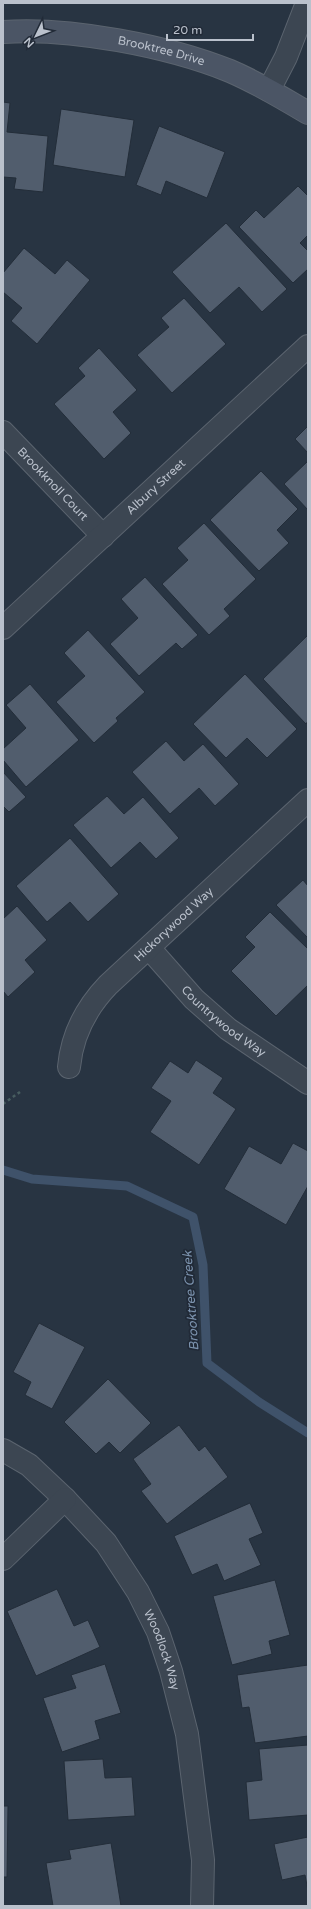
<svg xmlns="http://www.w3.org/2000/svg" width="311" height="1909" font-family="'Varela Round',sans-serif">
<rect width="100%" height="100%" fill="#283442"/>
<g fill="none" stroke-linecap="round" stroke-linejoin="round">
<path stroke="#3f526a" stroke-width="9" d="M3 1170 32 1179 127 1186 193 1217 203 1265 207 1363 259 1402 308 1433"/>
</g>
<path fill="#515d6d" stroke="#232d39" d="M3 102 10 103 7 132 48 136 43 192 14 189 16 178 3 177Z
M61 109 134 120 125 177 53 165Z
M159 126 225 152 207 198 166 181 161 195 136 185Z
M298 186 308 196V235L300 243 308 251V269L293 283 239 227 256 210 264 218Z
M226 223 287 289 262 312 239 287 210 313 172 272Z
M24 248 55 274 67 260 90 280 37 344 11 321 22 308 3 292V273Z
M184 298 226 344 172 393 137 355 169 327 161 318Z
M99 348 137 390 113 412 131 433 104 459 54 404 85 376 78 368Z
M308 426V453L295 439Z
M308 461V510L284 484Z
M261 471 298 509 277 530 289 543 259 571 210 520Z
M204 523 256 579 224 609 230 616 209 635 162 584 188 560 177 548Z
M145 577 198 635 182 649 176 643 139 676 110 644 138 618 121 599Z
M88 630 145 692 116 718 118 721 94 743 56 702 85 676 64 653Z
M308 635V721L306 724 263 679Z
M245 674 297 729 267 758 247 738 226 758 193 724Z
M30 684 79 740 26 787 3 760V749L26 728 6 705Z
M166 741 184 761 203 744 239 784 215 806 199 788 170 814 132 772Z
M3 772 26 797 9 812 3 806Z
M107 796 124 814 143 797 179 838 156 859 140 842 111 868 73 825Z
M70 838 119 894 88 922 70 902 47 922 16 886Z
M303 880 308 886V938L276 905Z
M17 906 47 940 25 960 35 972 8 997 3 991V919Z
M270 912 308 949V985L276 1016 231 971 255 947 245 937Z
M196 1060 223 1078 213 1093 236 1109 199 1165 150 1132 171 1101 151 1088 170 1061 188 1073Z
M293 1143 308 1151V1186L286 1225 224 1189 249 1146 281 1164Z
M39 1323 85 1347 52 1409 25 1395 31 1382 13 1372Z
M108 1379 151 1423 120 1453 109 1442 96 1454 64 1422Z
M179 1425 199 1451 205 1446 228 1477 167 1524 141 1491 151 1484 133 1459Z
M250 1503 263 1533 249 1539 261 1565 224 1581 217 1564 192 1575 174 1536Z
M275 1580 290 1635 269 1641 272 1654 232 1665 213 1596Z
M57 1589 74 1626 88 1620 100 1647 36 1676 7 1611Z
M105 1664 121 1713 95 1721 100 1739 62 1752 43 1698 76 1688 71 1675Z
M308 1665V1736L255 1743 249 1707 242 1708 237 1675Z
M308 1745V1815L249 1820 246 1782 262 1780 259 1749Z
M103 1759 105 1778 132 1777 135 1816 68 1820 64 1761Z
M3 1806H8L7 1877H3Z
M308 1837V1891L305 1875 282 1880 274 1844Z
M111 1843 121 1906H53L46 1863 71 1859 69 1850Z"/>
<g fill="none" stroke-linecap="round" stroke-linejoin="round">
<defs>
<g id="street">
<path d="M269 90 286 57 307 3"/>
<path id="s1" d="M3 432 103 536"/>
<path id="s2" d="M3 628 308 346"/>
<path id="s3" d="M149 948 194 999 228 1029 308 1083"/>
<path id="s4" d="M69 1067C72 1034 86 1008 108 985L308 800"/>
<path id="s5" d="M3 1450 29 1465 65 1499 106 1543 138 1592 158 1632 171 1671 187 1734 203 1860 202 1906"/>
<path d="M3 1559 65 1499"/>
</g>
<g id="secondary">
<path id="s6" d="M3 32C70 27 168 46 230 71 258 83 283 98 308 113"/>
</g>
</defs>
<use href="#street" stroke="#5b646f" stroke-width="24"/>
<use href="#secondary" stroke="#5b646f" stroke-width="24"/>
<path stroke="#485d60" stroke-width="2.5" stroke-dasharray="3 3" stroke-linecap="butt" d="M3 1104 20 1092"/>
<use href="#street" stroke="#3c4652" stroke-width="22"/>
<use href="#secondary" stroke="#4b5565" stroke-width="22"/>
</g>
<g text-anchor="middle" stroke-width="3.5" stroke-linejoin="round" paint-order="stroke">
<g font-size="12" fill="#bac1cc" stroke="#212a37">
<text dy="4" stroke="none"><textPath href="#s6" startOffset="160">Brooktree Drive</textPath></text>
<text dy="4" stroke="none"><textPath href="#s1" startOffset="72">Brookknoll Court</textPath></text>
<text dy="4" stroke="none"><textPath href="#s2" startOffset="208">Albury Street</textPath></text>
<text dy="4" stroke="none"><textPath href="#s4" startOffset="182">Hickorywood Way</textPath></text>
<text dy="4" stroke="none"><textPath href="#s3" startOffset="105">Countrywood Way</textPath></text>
<text dy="4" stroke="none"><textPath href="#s5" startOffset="261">Woodlock Way</textPath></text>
</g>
<g font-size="13" font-style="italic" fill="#7b92ad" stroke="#212a37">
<text transform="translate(190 1301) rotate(-94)" y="5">Brooktree Creek</text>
</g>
</g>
<rect width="311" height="1909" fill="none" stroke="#bac1cc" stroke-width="8"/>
<g transform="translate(36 36) rotate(227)" stroke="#212a37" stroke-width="3" paint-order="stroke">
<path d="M0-3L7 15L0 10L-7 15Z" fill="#bac1cc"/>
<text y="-6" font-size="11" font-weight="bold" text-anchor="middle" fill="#bac1cc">N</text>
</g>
<path d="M167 34v6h86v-6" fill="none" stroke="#bac1cc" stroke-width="2"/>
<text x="173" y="34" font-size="12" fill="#bac1cc" stroke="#212a37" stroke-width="3" paint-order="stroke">20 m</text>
</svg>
